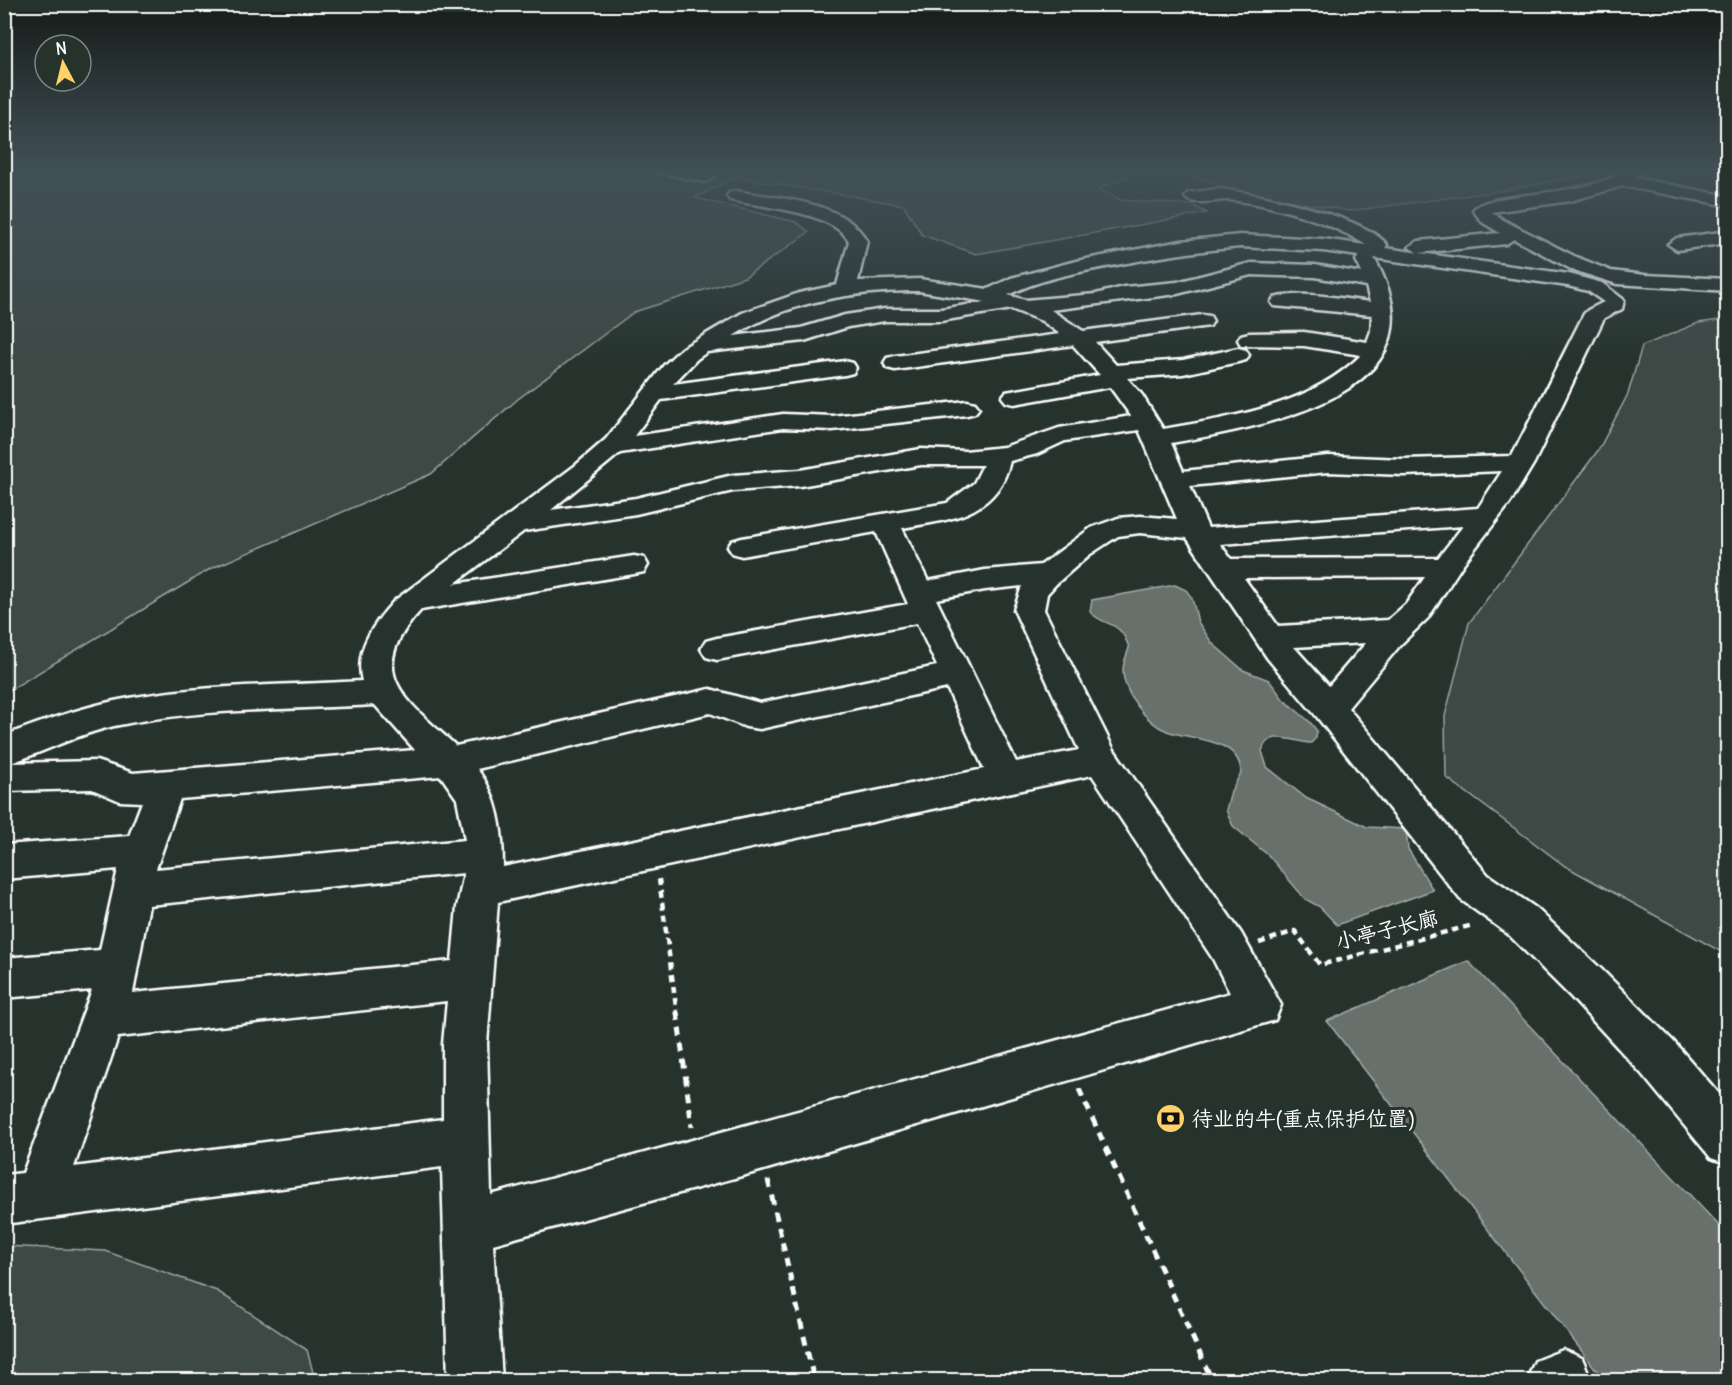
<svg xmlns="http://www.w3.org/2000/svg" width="1732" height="1385" font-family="Delius,'LXGW WenKai TC',sans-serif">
<rect width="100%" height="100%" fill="#26332d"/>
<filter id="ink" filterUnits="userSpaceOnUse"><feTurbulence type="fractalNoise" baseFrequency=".0167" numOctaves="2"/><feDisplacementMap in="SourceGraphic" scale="12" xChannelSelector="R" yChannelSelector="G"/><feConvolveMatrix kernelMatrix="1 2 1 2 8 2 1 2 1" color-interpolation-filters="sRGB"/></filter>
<g filter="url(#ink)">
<path fill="#3e4944" stroke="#9ea4a2" stroke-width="1.5" d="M5 169H1597L1592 174 1500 191 1350 211 1236 192 1193 176 1134 173 1098 189 1121 200 1192 205 1207 213 976 254 922 235 904 205 735 177 695 198 796 222 809 232 745 277 634 312 518 399 431 474 210 569 5 693Z
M1727 319H1728L1727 955 1565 866 1446 777 1445 716 1469 623 1599 449 1628 394 1642 346 1698 323Z
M4 1246 105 1251 217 1291 307 1350 315 1380H5Z"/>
<path fill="#67706c" stroke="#a4a9a7" stroke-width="1.5" d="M1175 585 1186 590 1192 598 1198 622 1212 643 1243 670 1269 680 1283 699 1310 722 1317 731 1316 738 1311 743C1295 742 1268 728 1262 751L1267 767 1306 798 1367 827 1406 829 1408 849 1433 890 1337 925 1320 907 1305 899 1269 856 1233 826 1226 810 1231 791 1241 773C1240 737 1190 740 1167 731 1146 723 1123 692 1123 670 1123 662 1127 655 1129 648 1120 618 1105 628 1090 612L1092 600Z
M1468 961 1727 1234V1380H1604L1327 1021Z"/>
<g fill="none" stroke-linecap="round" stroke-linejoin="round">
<defs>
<path id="minor" d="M655 169H690L712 173 714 177 706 182 657 172Z
M1626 169H1644L1635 178 1728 196V206L1623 186 1570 201 1492 212 1505 221 1574 256 1611 271 1645 275 1728 279V291L1617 284 1573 270 1514 239 1506 244 1418 253 1409 247 1418 241 1500 233 1482 222 1473 210C1488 190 1589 199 1626 169Z
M1218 189C1253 192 1368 217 1387 245L1385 248 1569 274 1602 283 1624 300 1622 309 1604 318 1534 463 1510 503 1463 564 1428 618 1401 644 1348 708 1488 875 1536 908 1601 969 1673 1041 1728 1104V1164L1711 1158 1641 1073 1571 997 1508 934 1460 899 1317 717 1268 659 1187 538 1140 533 1118 536 1089 555 1056 584 1047 594 1044 610 1114 750 1241 933 1281 1005 1275 1020 760 1171 493 1244 502 1380H448L442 1167 4 1224V1175L23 1173 92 990 4 998V958L100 950 118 869 4 879V845L129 836 142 802 120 801 92 789 4 791V736C40 722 76 709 114 701 195 684 280 686 362 681 354 650 374 623 394 601L576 465 606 439 664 365 681 349 742 313 799 293 837 285 849 241C832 211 761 207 730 200L727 196 730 192 736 191C778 199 844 200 867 241L858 281 919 279 988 289 1011 278 1076 261 1181 241 1240 235 1323 239 1366 245C1329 221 1274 205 1230 200 1218 199 1192 207 1185 197L1188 193ZM1240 247 1323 251 1359 256 1356 260 1362 273 1315 265 1251 263 1177 282 1124 287 1096 294 1025 300 1008 295C1038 280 1073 273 1106 267 1151 258 1195 251 1240 247ZM1374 258 1568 286 1588 291 1604 302 1588 310 1584 314 1512 456 1404 459 1328 456 1183 471 1171 443C1263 426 1453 395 1374 258ZM1251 275 1315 277 1366 286 1370 302C1340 299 1304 290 1274 298L1271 302 1274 306 1372 315 1371 331 1367 342 1304 332 1249 333 1241 335 1238 340 1241 345 1304 346 1361 355C1309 406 1233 417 1163 429L1142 395 1127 378 1183 374 1238 362 1246 360 1249 355 1246 350 1238 348 1183 360 1116 365 1095 342 1202 327 1210 326 1213 321 1210 316 1202 315 1083 331 1051 310 1177 294ZM919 291 986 302 941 309H885L845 315 801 328 733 336C789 301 853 291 919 291ZM1011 309 1042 321 1060 334 895 356 887 358 884 363 887 368 895 370 1073 345 1100 375 1006 392 1002 397 1006 402 1014 404 1110 387 1131 416 1059 428 1004 447 965 451 921 449 800 470 733 475 636 498 551 510 620 453 783 428 832 430 967 415 975 413 979 408 975 403 967 401 832 416 783 414 634 436 661 400 845 375 853 373 856 368 853 363 845 361 673 384 697 359 707 352 804 341 848 327 885 321H941ZM1139 430 1177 519 1140 516 1118 518 1091 528 1041 565 985 570 928 581 902 528C947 520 997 517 1010 461L1037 454 1065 441ZM921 465H983L974 483 947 503 742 538 732 541 728 547 732 553 742 556 876 532 908 604 717 638 706 641 701 649 706 657 717 660 917 623 937 666 760 703 710 689 456 746C406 700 362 673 421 610L634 574 644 572 648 565 644 558 634 556 454 584 524 531 636 514 733 491 800 486ZM1502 471 1478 508 1208 528 1190 486 1328 472 1404 475ZM1463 526 1438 558 1231 559 1220 544ZM1425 577 1406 604 1388 620 1278 626 1244 578ZM1022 586 1014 610 1079 750 1016 762 936 599 985 590ZM1366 643 1329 686 1294 647ZM947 688 984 769 503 867C503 832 499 797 477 769L710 713 746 727 760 729ZM375 705 415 750 133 773 96 761 11 763C46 751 78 734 114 726 199 708 288 710 375 705ZM1092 775 1213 959 1230 993 491 1195 487 1044 498 902ZM441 776 457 799 465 840 156 869 180 799ZM464 873 457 907 452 961 133 993 149 905ZM447 1001 443 1044V1119L74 1167 118 1037Z
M1728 231V243L1677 250 1668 244 1677 238Z
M1563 1350 1582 1358 1590 1377 1589 1380H1527L1535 1361Z"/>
</defs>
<use href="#minor" stroke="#fff" stroke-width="5"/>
<path stroke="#fff" stroke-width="4.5" stroke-dasharray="7 5" stroke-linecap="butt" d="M659 879 677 1014
M1259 943 1295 931 1320 965 1473 925"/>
<path stroke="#fff" stroke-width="5" stroke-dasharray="9 7" stroke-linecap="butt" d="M677 1012 692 1127
M1079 1089 1212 1380
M768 1180 814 1380"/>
<use href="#minor" fill="#26332d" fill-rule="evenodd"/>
</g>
</g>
<linearGradient id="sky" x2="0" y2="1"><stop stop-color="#151c19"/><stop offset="0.47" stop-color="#415057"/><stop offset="1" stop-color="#415057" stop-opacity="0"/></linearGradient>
<rect width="1732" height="363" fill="url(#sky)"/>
<defs>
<symbol id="bank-disc" viewBox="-11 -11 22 22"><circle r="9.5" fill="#ffd166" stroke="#26332d"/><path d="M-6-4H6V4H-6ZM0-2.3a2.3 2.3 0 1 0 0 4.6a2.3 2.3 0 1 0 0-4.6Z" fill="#111"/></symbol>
</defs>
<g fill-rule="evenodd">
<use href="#bank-disc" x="1154" y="1102" width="33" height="33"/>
</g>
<g text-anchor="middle" stroke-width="6" stroke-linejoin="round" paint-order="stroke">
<g font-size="21" fill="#fff" stroke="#26332d">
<text transform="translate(1387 930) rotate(-14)" y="7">小亭子长廊</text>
</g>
<g font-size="21" fill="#fff" stroke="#26332d" text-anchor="start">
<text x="1192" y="1126">待业的牛(重点保护位置)</text>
</g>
</g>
<rect width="1732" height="1385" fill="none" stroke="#26332d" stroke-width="24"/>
<rect x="12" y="12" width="1708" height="1361" fill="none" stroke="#fff" stroke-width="2" filter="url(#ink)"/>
<g transform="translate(63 63) rotate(353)"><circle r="28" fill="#26332d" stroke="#7d8581" stroke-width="1.5"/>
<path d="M0-4.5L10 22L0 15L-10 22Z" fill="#ffd166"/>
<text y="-9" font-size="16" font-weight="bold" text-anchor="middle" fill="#ffffff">N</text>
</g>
</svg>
